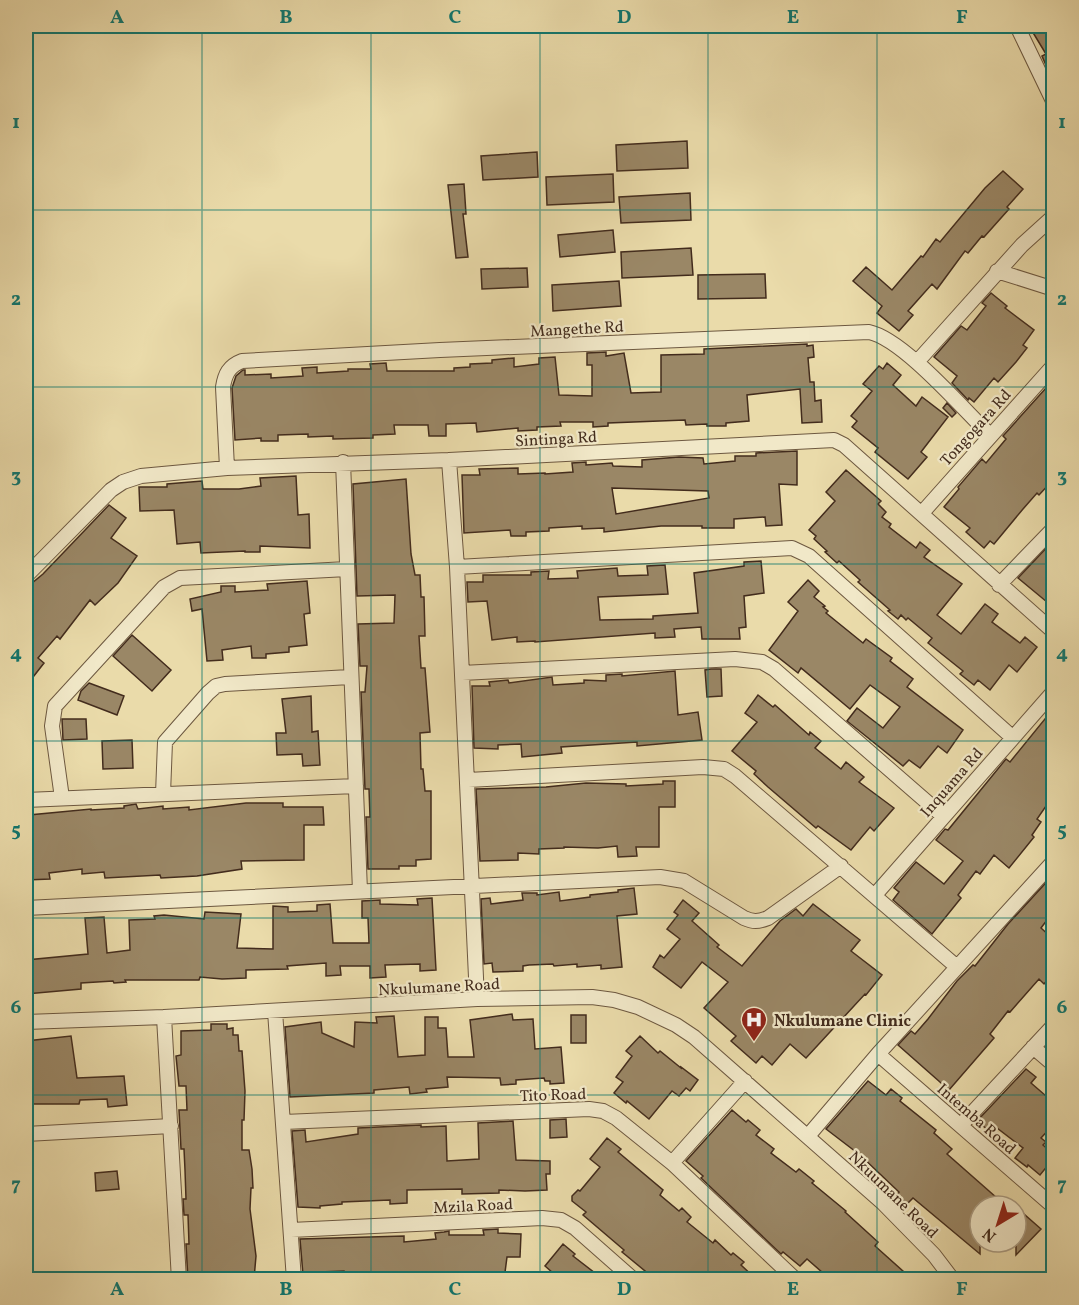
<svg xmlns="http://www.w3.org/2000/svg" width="1079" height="1305" font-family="Vollkorn,serif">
<rect width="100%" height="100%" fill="#eadbaa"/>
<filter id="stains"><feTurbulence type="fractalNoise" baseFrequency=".00333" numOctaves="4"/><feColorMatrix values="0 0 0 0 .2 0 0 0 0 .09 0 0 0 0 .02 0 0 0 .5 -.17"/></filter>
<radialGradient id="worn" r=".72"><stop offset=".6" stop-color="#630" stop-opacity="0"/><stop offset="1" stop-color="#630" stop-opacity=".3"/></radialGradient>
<path fill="#9a8766" stroke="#432c1d" stroke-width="1.5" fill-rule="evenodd" d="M1029 26H1053V81L1042 56 1046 54Z
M687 141 688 168 617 171 616 145Z
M537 152 538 177 483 180 481 156Z
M1003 171 1023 189 1007 207 1009 209 984 237 982 236 968 253 965 251 937 289 932 284 908 311 913 315 899 331 877 313 882 306 853 281 866 267 892 290 921 256 923 257 936 239 940 242 985 188Z
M613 174 614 202 547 205 546 177Z
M464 184 466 214H463L468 257 456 258 448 185Z
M690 193 691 220 621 223 619 197Z
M613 230 615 252 560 257 558 235Z
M691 248 693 275 622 278 621 252Z
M527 268 528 287 482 289 481 269Z
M765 274 766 298 698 299V275Z
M619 281 621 306 553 311 552 285Z
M991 293 1007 306 1005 308 1034 330 1023 345 1027 348 1016 362 998 382 994 378 974 402 969 398 968 400 952 383 957 376 934 357 961 326 967 330 986 306 982 303Z
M807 344V346L813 345 814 357 808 358 810 382H814L815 401 821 400 822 422 802 423 800 389 747 395 749 421 726 423V426H707V424L686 425 685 420 608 423V426L593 427V422H560L561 426 537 427V430L518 431V428L477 432 476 423 446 424V436H429L428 425H394L395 434 373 435V438L333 439V436L308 437V434L278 435V441H261V438L235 440 232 388 236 376 243 370H245V375L271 374V378L303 376 302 368 317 367V373L348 371V369H371L370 364 386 363 387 371H454V368L470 367V364L492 363V360L514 358V367L539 364V358L555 357 559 395 592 396V365H587V353L606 352V356L624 353 631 393 661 392V355L704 354V349Z
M887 363 901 375 893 385 916 406 922 397 948 417 921 452 927 457 908 479 875 452 878 448 852 427 857 421 851 416 872 391 863 384 879 366 883 369Z
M1046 388 1053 394V468L1046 478 1051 482 1039 495 1037 493 1023 509 994 544 990 541 984 548 966 532 970 528 944 507 959 489 958 487 982 459 986 463 1006 439 1003 436Z
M947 403 956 413 952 417 943 408Z
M797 451V485L779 484 782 525 766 526 765 517 734 519V528H702V526H661L604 532V528L582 529V526L549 528V531L526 532V536H511L510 530 464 533 462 475H480L479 469 518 468V474L545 473V474L573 472 572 463 586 462V465L612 463 613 466 642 467V460L679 457 703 458 704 464 735 461V456H756V453ZM612 488 708 491 709 498 616 514Z
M846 470 881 501 878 504 886 512 882 517 891 524 889 527 916 548 920 542 930 550 924 557 962 584 937 615 961 634 985 604 998 614 992 622 1020 643 1025 637 1037 647 1017 672 1009 665 990 690 978 680 974 685 960 674 963 671 928 643 932 638 908 618 906 620 901 615 898 619 888 611 890 610 858 582 860 580 839 561 837 563 825 552 827 551 814 539 816 536 809 530 835 501 826 492Z
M296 476 298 515 309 514 310 548 260 546V552H245V551L201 553 200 542 177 544 174 510 140 511 139 487H167V484L202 481 203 489H239L261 486 260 478Z
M406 479 411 554 415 575H420L421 597H424L425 636H419L421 668H425L430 732 420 733 421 769H423L425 791H431V859L416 860V866H399V869H368L366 817H370L369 789H365L361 692H365L367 666H360L358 624 394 623 395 595 357 596 353 484Z
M109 505 126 518 111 538 137 556 118 583 95 605 90 600 60 639 57 636 38 658 44 663 26 686V585L32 583 43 574Z
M1053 541V607L1018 578Z
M761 561 764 593 744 596 746 627 739 628 740 639H702L701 627 674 629 675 637 655 638V633L535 642V641L517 642V637L492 640 487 601 468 602 467 582H483V575H531V572L549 571 548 579 578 578 577 571 617 568 618 576 648 575 647 566 665 565 668 594 598 597 600 620 653 619V616L698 613 694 573 744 566V562Z
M808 580 819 591 814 597 825 606 823 607 828 611 826 613 863 643 866 639 892 658 890 661 913 679 907 687 963 730 947 753 938 746 920 768 909 760 903 766 847 721 857 708 883 728 900 707 870 685 850 709 801 668 798 673 769 650 798 611 788 602Z
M307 581 310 613 304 614 307 645 289 647V652L266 654V658H252L251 646 222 650 223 660 207 661 202 609 192 611 190 599 221 592V586H235V592L268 590 267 584Z
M132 635 171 670 152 691 113 656Z
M711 669H721L722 696 707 697 705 670Z
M675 671 678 715 698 712 702 740 637 746V742L561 747 562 753 522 757 521 744 498 745V749L474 748 472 686H490L489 682 508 680 509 683 552 677 553 685 584 683V680L606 681V675L622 674V676Z
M89 683 124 696 117 715 78 700 81 691Z
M758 695 773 707 775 705 809 735 810 732 821 741 815 748 841 769 846 762 864 777 859 782 894 808 874 831 870 827 851 850 818 826 816 828 768 787 754 774 756 771 732 751 757 722 745 713Z
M311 696 312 732 318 731 320 765 303 766 302 754 277 755 276 733H286L282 699Z
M1053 709V796L1037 819 1041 822 1032 835 1034 837 1009 868 994 855 980 874 976 871 958 895 961 898 932 934 893 900 899 892 894 888 916 862 944 884 963 861 936 840 945 829 948 830 1006 759 1010 762Z
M62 719H86L87 739 63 740Z
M132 740 133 768 103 769 102 741Z
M663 781H675V807H659V847H636L637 856 618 857 617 846 598 848 564 847V848L539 849V854L518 853V860L480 861 476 789 546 787 586 783 626 784V786L663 784Z
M246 803H283V807H323L324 825H304V860L241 861 242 869 197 876 161 878 160 875 105 878 104 872 82 874V869L49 873 50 879 26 880V818H29V815L91 809V810L124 808V806L136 804 138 809 163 806V809L189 807V810Z
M1053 875V912L1041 928 1053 939V973L1044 984 1039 979 1010 1012 1008 1011 990 1034 994 1038 949 1090 898 1045 911 1031 915 1034 928 1019 957 981 973 965 975 966 1008 924Z
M634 888 637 914 617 916 622 967 601 969V965L577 967V964L554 966 553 964 529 965 523 966V971L493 972 492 963 484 964 481 899 490 898 491 904 523 900 522 893H537V895L559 892 560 901 590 897V895L618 892V890Z
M432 898 436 970 420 971V964L385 965 386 977 370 978V966H340L341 975 326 976V963L287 966 288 969 246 970V978L222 979 200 977 199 980H125L126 982 114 983 113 981 81 983V989L26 994V960L88 954 85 918 104 917 107 953 130 950 129 920 155 919 154 916 164 915 204 919 205 912 241 914 237 948 273 949V906L288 907V912L317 911V905L330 904 333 943H369L368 918H362V901L380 900V904L418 905 417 899Z
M683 900 699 913 692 921 719 945 717 947 742 966 780 921 796 909 803 916 813 904 860 940 851 951 882 975 866 995 865 994 806 1058 790 1044 772 1065 762 1056 756 1063 731 1041 736 1036 704 1008 728 982 702 962 681 988 653 967 660 955 664 958 680 939 667 929 678 915 674 912Z
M512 1014 513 1020 533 1019 535 1049 561 1047 564 1083 550 1084V1081H545L544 1078 516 1080V1084L501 1085 500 1078 447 1077 448 1087 426 1089 427 1092 410 1094 409 1087 374 1090V1093L290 1097 285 1027 321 1022 322 1033 354 1047 355 1022 377 1023 376 1017 394 1016 398 1057 425 1055V1017H438V1028H446L448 1057H474L470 1020Z
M571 1015H586V1043H571Z
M211 1024H227V1029L233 1028V1035H238L239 1051H242L245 1091 244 1120H242V1150H249L252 1169 253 1188H251L250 1209 256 1256 254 1279 188 1280 186 1244H189L188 1215H184L183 1199H186L185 1170 184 1149H181L179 1110H187L186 1086H179L176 1056 181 1055V1031L211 1030Z
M71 1036 77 1078 124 1076 127 1105 108 1107 107 1099 80 1100 79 1104H26V1041Z
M640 1036 658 1053 660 1051 681 1068V1067L698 1080 690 1091 686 1088 679 1096 672 1091 649 1119 627 1101 626 1103 614 1093 623 1082 616 1077 632 1056 626 1051Z
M1026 1069 1036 1077 1031 1083 1053 1102V1125L1041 1138 1046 1142 1043 1145 1053 1154V1159L1040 1175 1028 1165 1027 1167 1015 1158 1023 1148 993 1125 988 1130 977 1121Z
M868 1081 886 1095 891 1089 902 1098 900 1101 936 1130 934 1133 952 1149 947 1154 1006 1206H980V1254L913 1198 907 1204 897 1195 899 1192 860 1155 826 1129Z
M732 1110 746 1122 748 1120 760 1130 756 1135 774 1149 771 1153 796 1172 799 1169 814 1181 812 1183 846 1211 845 1212 878 1242 875 1246 913 1280H831L807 1259 800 1266 783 1252 781 1254 701 1178 703 1176 686 1161Z
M566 1119 567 1137 550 1138V1120Z
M513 1121 516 1160 550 1161V1174H546L547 1190 525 1191 499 1190V1193L462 1194V1189L407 1190V1203L390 1204V1200L342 1202V1204L320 1206V1208L298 1207 292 1131 305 1130 306 1142 358 1134V1128L421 1125V1127L446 1126 447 1161 479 1159 478 1123Z
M607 1138 621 1149 618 1152 663 1190 660 1195 679 1211 682 1208 691 1217 687 1222 713 1243 715 1240 731 1255 733 1253 744 1262 741 1265 757 1280H656L622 1252 624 1250 583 1215 586 1212 572 1201V1196L578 1190 580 1191 600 1167 590 1159Z
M117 1171 119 1189 96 1191 95 1173Z
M1016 1207 1041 1229 1016 1255Z
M498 1229V1233L521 1234 520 1257H507L504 1280H345L344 1271 320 1272V1275H303L300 1239 404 1236V1242L436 1239 435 1233 444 1232 449 1231V1235H484L483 1230Z
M563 1244 575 1254 573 1256 604 1280H561L545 1266Z"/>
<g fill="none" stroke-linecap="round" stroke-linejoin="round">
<defs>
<path id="street" d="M1017 26 1054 103
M997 271 1054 289
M917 362 1022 245 1054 216
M449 460 457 567 477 999
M343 462 360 891
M227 468 223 387C225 374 229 366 242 361L440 350 869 332C903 339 963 409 990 435
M922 513 1054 365
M457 567 792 548 809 556 1012 737
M26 576 111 490 123 482 141 476 227 468 449 460 834 440 844 445 1054 632
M999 585 1054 528
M462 673 735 659 762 662 774 669 943 816
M468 780 703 767 724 769 735 776 957 967
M163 794 165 742 208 693 216 686 225 684 350 677
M62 798 52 726 55 706 164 587 180 578 347 569
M26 800 356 786
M875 895 1054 691
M26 908C237 897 448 889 660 877L684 881 744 918C753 922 758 922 768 918L841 866
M275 1011 294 1280
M164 1017 179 1280
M26 1022 164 1017 477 999 592 997 614 1000 638 1007 676 1025 694 1037 883 1203 934 1255 953 1280
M1033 1047 1054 1065
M878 1054 1054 1207
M284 1122 589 1109 603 1111 616 1118 672 1163 796 1280
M961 1125 1054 1025
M26 1134 171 1126
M808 1136 878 1054 1054 861
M672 1163 745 1081
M291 1230 542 1218 561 1220 575 1228 634 1280"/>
</defs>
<use href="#street" stroke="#6d5840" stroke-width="16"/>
<use href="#street" stroke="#f1e8c8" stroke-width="14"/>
</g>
<path fill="none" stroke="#0f766e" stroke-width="1.5" stroke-opacity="0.55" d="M202 26V1280M371 26V1280M540 26V1280M708 26V1280M877 26V1280M26 210H1054M26 387H1054M26 564H1054M26 741H1054M26 918H1054M26 1095H1054"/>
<defs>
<symbol id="hospital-pin" viewBox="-11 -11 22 30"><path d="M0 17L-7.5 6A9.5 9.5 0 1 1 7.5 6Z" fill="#8f2418" stroke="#f1e8c8"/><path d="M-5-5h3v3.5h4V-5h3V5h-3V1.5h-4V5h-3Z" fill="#fff"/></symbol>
</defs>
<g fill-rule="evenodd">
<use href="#hospital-pin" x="739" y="1005" width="30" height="40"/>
</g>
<g text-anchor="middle" stroke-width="4.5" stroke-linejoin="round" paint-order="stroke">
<g font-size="16" fill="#432c1d" stroke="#f1e8c8">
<text transform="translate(577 328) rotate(-3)" y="6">Mangethe Rd</text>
<text transform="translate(975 427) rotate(-48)" y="6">Tongogara Rd</text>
<text transform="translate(556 438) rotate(-3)" y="6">Sintinga Rd</text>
<text transform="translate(951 782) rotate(-49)" y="6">Inquama Rd</text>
<text transform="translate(439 986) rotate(-3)" y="6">Nkulumane Road</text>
<text transform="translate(553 1094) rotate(-2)" y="6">Tito Road</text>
<text transform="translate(977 1118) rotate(41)" y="6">Intemba Road</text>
<text transform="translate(894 1194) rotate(44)" y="6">Nkuumane Road</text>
<text transform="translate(473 1205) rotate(-3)" y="6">Mzila Road</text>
</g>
<g font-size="16" font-weight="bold" fill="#432c1d" stroke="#f1e8c8" text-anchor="start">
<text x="774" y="1026">Nkulumane Clinic</text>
</g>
</g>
<rect width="1079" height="1305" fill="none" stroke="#eadbaa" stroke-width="66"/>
<g transform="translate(998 1224) rotate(218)"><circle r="28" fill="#f1e8c8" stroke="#ab9d84" stroke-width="1.5"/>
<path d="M0-4.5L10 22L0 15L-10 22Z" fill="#8f2418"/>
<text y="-9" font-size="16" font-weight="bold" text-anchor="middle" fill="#432c1d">N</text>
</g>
<rect x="33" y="33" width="1013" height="1239" fill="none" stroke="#0f766e" stroke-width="2"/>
<g font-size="20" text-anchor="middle" font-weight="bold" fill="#0f766e">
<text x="117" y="23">A</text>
<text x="286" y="23">B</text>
<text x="455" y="23">C</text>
<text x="624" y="23">D</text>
<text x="793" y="23">E</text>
<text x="962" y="23">F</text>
<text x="16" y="128">1</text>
<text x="1062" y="128">1</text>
<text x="16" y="305">2</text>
<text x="1062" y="305">2</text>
<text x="16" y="482">3</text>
<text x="1062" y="482">3</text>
<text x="16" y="659">4</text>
<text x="1062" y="659">4</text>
<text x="16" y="836">5</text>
<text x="1062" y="836">5</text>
<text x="16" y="1013">6</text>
<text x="1062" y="1013">6</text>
<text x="16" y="1190">7</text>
<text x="1062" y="1190">7</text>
<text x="117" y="1295">A</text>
<text x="286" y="1295">B</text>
<text x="455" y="1295">C</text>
<text x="624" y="1295">D</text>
<text x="793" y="1295">E</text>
<text x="962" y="1295">F</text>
</g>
<rect width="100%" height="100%" filter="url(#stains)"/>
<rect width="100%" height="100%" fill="url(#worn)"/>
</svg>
